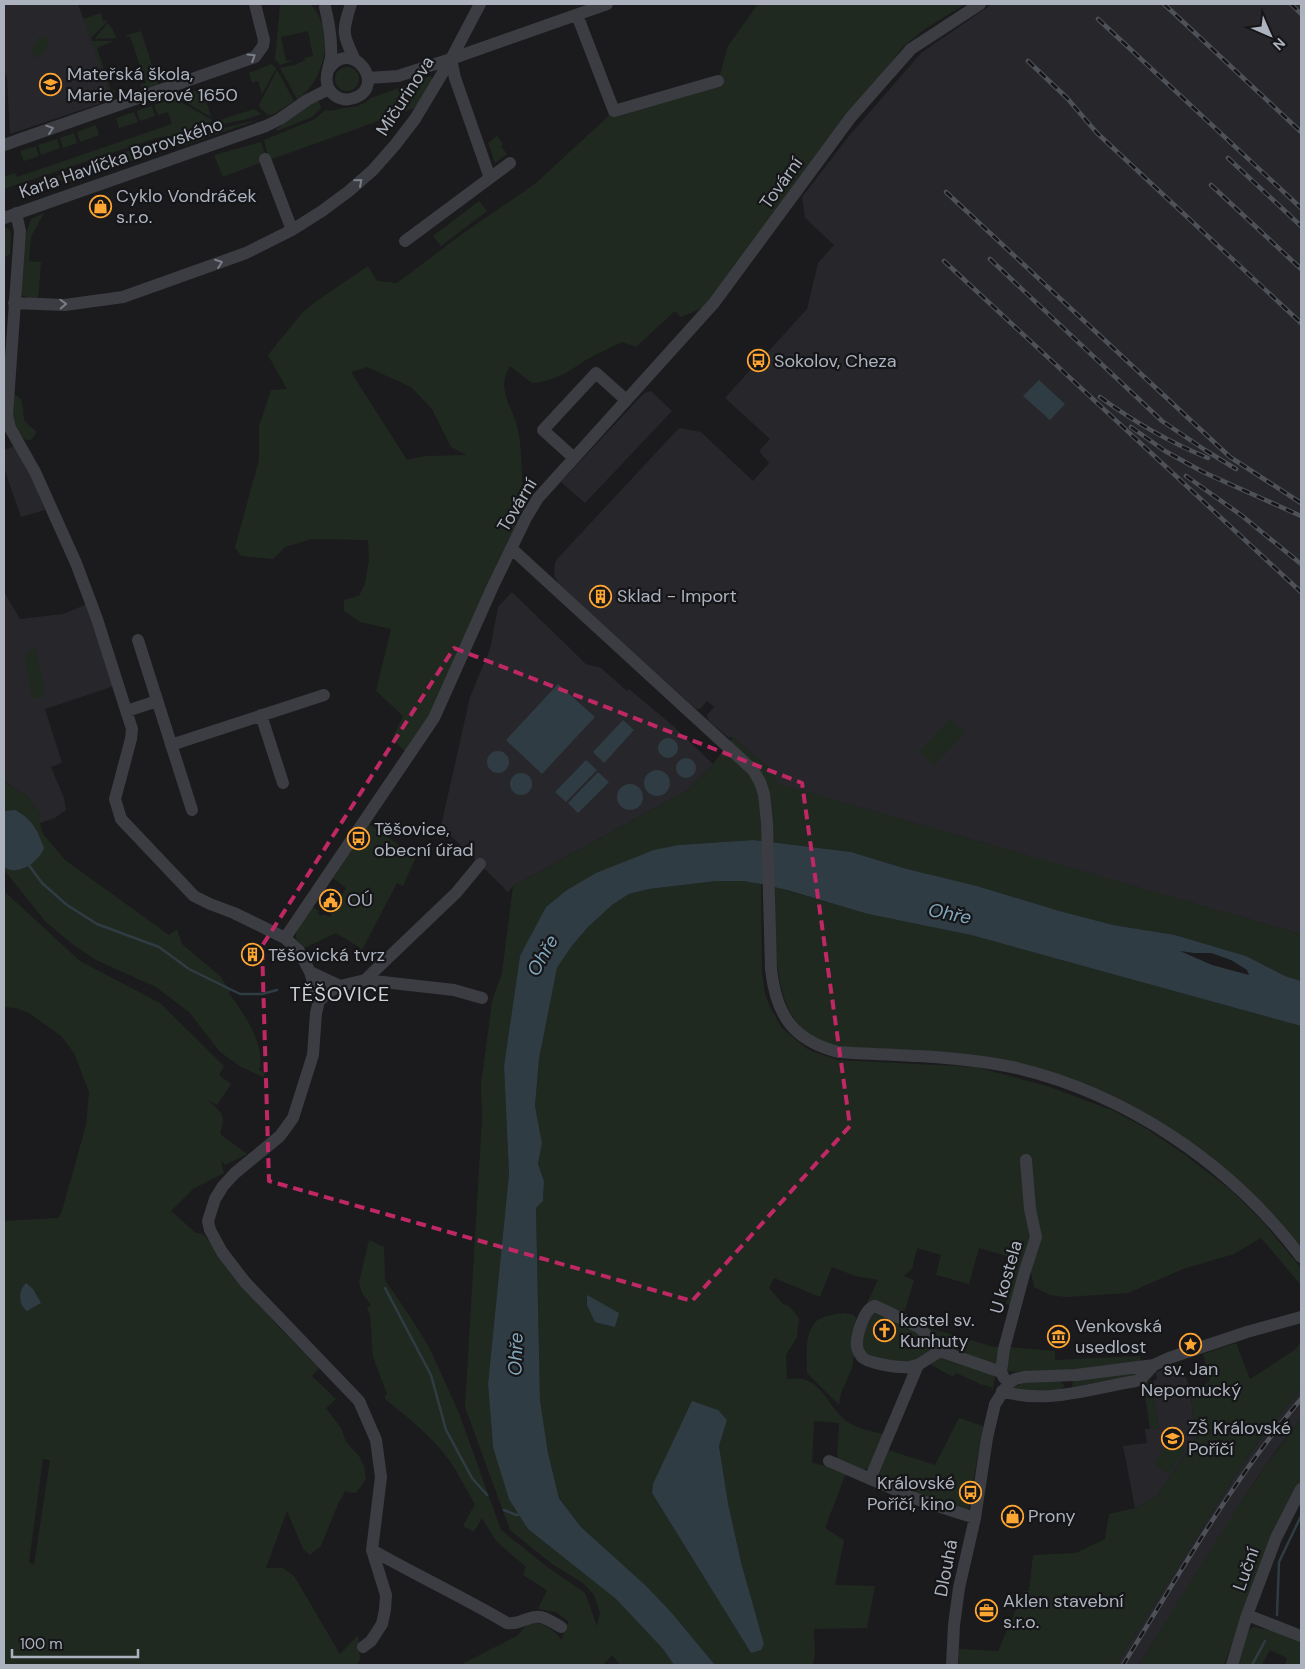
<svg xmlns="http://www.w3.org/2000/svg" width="1305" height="1669" font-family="'DM Sans',sans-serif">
<rect width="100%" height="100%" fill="#1b1b1d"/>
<path fill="#27272b" d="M5 4H78L110 92 105 102 10 134 7 79 4 68V5Z
M992 4H1301V934L778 784 772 771 733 737 729 738 708 720 707 715 714 707 707 701 701 708 698 709 695 708 559 584 555 577 554 571 555 563 558 558 679 428 701 432 753 481 769 463 759 451 770 439 725 398 752 368 755 371 767 358 765 355 807 309 818 263 834 245 805 218 802 197 849 136 921 53Z
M651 391 672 411 585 503 561 482 644 393Z
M15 446 34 484 45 510 21 517 4 468V450Z
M4 592 20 619 63 614 87 604 114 686 45 709 62 763 51 767 64 798 66 810 55 818 40 823V814L27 795 12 787 4 780Z
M512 592 586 664 601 668 627 691 629 689 672 725 713 764 688 790 513 886 508 892 441 826 470 697 490 649 498 607Z
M1179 1366 1181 1373H1184L1190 1388 1193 1414 1200 1433 1155 1498 1135 1508 1123 1446 1147 1443 1145 1429 1159 1428 1152 1382 1157 1379 1156 1372Z
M1301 1389V1419L1278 1448 1249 1490 1139 1665H1116L1233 1479 1262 1437Z"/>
<path fill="#202920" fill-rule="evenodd" d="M282 4H311C315 10 320 17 323 25 331 49 319 86 297 99L280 68 295 65 305 60 304 58 313 56 308 31 281 37 286 61 295 60 280 65 275 59 280 6Z
M758 4H965L922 31 901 49 714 303 681 317 675 311 636 347 622 342C610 348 598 353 586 360 566 373 558 380 532 383L510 366C505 374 503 382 505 392 507 404 515 416 518 429 523 455 521 481 524 507L430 716 406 752 392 739 403 716 376 691 391 629 360 622 344 611V600L359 596 365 584 369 560 368 540 312 539 285 547 273 559 241 556 235 547 259 460V426L271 390 287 389 268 355 302 313 318 300 368 266 377 281 397 283 458 237 536 183 614 111 718 81 728 46ZM367 367 411 387 432 409 451 447 467 455 425 456 407 460 351 372Z
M101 13 103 21 106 20 107 22 91 38 93 41H114L97 48 111 90 115 91 113 97 108 96 110 92 83 19Z
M108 23 113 30 116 38 96 39 95 38Z
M141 31 158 84 190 73 144 90 141 87V84L146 83 130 36 127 37V35Z
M39 37H45L49 41V45L40 57 37 58 30 51Z
M272 64 276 69 262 94 258 81 252 83 249 73Z
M335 79a12 12 0 1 1 24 0a12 12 0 1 1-24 0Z
M277 70 294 101 274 114 268 115 260 108 259 105Z
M431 76 433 79 415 108 269 160 264 140 315 119 325 110C335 112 336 109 345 108 356 107 363 105 371 98Z
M201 89H203L211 117 177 97Z
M174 98 212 120 204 128 185 134 156 138 4 189V177L15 173 17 177 172 124 168 112 158 115 154 105Z
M319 101 321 108 312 117 280 130H275L313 103Z
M152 106 155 116 140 121 137 111Z
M254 109 261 114 247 119 208 127 214 122Z
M134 112 138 122 119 128 116 118Z
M260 119 183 146 188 137Z
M96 125 99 135 80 142 77 132Z
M74 133 77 143 63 148 60 138Z
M497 136 503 144 501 146 507 154 495 163 488 143Z
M184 138 179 146 155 152 75 182 49 179 156 141Z
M57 139 60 148 41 155 38 145Z
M261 142 265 154 262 162 223 177 214 155Z
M36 146 39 156 24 161 20 151Z
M479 201 487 211 441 246 433 236Z
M44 213 31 237 29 261 41 262 38 301 21 295 23 243 31 219Z
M4 227 10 230 11 234 10 254 4 258Z
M12 394C27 397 21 411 25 422L37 432 31 440C10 441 13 408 12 394Z
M35 645 44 685 43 695 40 698H33L31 695 25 660 27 654Z
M950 719 965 733 934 766 919 752Z
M733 737 772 771 779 784 1301 934V981L1285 976 1246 956 1175 935 1113 925 1056 910 977 886 907 869 851 852 753 840 679 845 520 956 504 1066 509 1174 488 1384 493 1447 528 1529 616 1599 663 1649 674 1665H620L612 1655 603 1665H460L517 1636 530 1621C545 1624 553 1629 562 1640L565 1627 569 1622 556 1612 538 1609 547 1590 523 1575 526 1567 496 1541 482 1518 474 1532 463 1526 475 1504C466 1490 459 1474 449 1460 432 1436 407 1417 385 1399V1396L387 1394 373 1357 370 1315 367 1308 371 1305 362 1293 359 1282 369 1240 384 1247 385 1280 409 1315 429 1347 459 1413 501 1530 546 1566 585 1593 597 1626 600 1613 594 1595 583 1583 552 1564 510 1530 465 1407 482 1119 481 1085 492 1001 502 973 513 886 688 790 713 764Z
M4 780 10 786 27 795 40 814V823L43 834 65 860 169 935 177 929 182 944 220 976 230 991 229 994C243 1010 267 1049 259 1070L265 1073 263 1077 241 1067 220 1052 189 1012 156 987 96 960 71 943 46 922 4 870Z
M369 824 416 857 403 886 397 883 361 952 359 947 336 933 302 949C300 945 297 942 296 938 295 928 305 911 313 907L319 911 318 914 322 916 324 914 330 917 346 888 333 878Z
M716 881H743L761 884 762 971 765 994 771 1009 782 1028 806 1048 814 1052 838 1060 976 1067 1050 1087 1114 1111 1147 1129 1184 1154 1232 1191 1262 1221 1298 1264 1301 1269V1285L1261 1238 1234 1254 1183 1269 1128 1293 1066 1297 1050 1295 1034 1287 1031 1272 1012 1306 1006 1304 1010 1257 979 1248 969 1284 936 1275 941 1255 917 1248 912 1269 904 1276 914 1280 904 1314 929 1328 994 1347H1003L999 1365 941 1349 879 1307 867 1303 878 1280 855 1276 832 1267 820 1297 774 1278 769 1288 783 1304 789 1306 799 1318 797 1337 786 1355 787 1379C792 1379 799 1378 803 1379 823 1384 830 1408 845 1420 855 1429 873 1431 886 1435L868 1468 864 1470 837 1459 839 1423 814 1421 812 1463 839 1469 846 1473 825 1528 844 1540 835 1585 875 1586 867 1628 814 1629 815 1652 813 1665H715L671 1612 639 1580 581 1527 559 1497 548 1453 540 1400 536 1208 543 1201 544 1181 538 1164 542 1143 535 1106 539 1059 557 968 571 947 587 928 612 905 629 894 649 889ZM727 1420 719 1446 728 1503 741 1562 764 1644 751 1653 652 1493 653 1484Z
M775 887 868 914 971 935 1301 1026V1251L1214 1161 1049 1075 850 1049C841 1047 830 1045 821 1041 767 1018 777 935 775 887Z
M4 891 80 961 160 1003 224 1066 219 1075 231 1084 217 1105 208 1100C223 1114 226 1114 220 1134L247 1154 225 1165 221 1160 224 1173 193 1189 171 1211 196 1233 203 1234 229 1264 275 1323 319 1368 312 1376 336 1399 326 1408 341 1428 346 1442 359 1456 364 1466 366 1479 356 1493 347 1492 346 1490 338 1504 321 1546 310 1555 303 1549 287 1511 266 1568H283L294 1576 340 1654 358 1635 360 1660 356 1665H4V1221L58 1218 62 1211 86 1125 89 1092 74 1053 61 1036 29 1013 16 1008 4 1007ZM43 1459 50 1460 34 1565 29 1562Z
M844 1313 854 1315 859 1323 852 1368 841 1393 839 1405 807 1373C807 1357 803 1327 821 1318 828 1315 837 1314 844 1313Z
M877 1313 907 1324 934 1351 915 1362 869 1359 860 1343 872 1314Z
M1301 1341V1389L1262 1437 1233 1479 1116 1665H959V1649L998 1651 1024 1591H1029L1033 1555 1076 1553 1105 1539 1109 1514 1135 1508 1155 1498 1200 1433 1193 1414 1191 1393 1210 1381 1203 1354 1236 1343 1250 1379 1296 1349Z
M1008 1347 1055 1351V1360L1140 1356 1141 1362 1137 1365 1027 1373 1007 1371Z
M939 1357 995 1376 993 1390 991 1387 980 1384 956 1373 953 1377 926 1362Z
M1143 1370V1375L1072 1387V1386L1073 1381Z
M1060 1381 1064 1385V1387L1060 1389 1021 1392 1013 1388 1022 1383Z
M1152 1381 1159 1428 1150 1429 1143 1382Z
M959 1418 983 1426 968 1513 876 1477 888 1450 935 1465Z
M1301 1419V1481L1283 1511 1224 1665H1139C1191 1582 1240 1496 1301 1419Z
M1172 1439 1186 1449 1168 1474 1154 1464Z
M1254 1627 1280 1632 1301 1640V1665H1285L1287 1658 1270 1650 1262 1665H1237L1248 1630Z"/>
<path fill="#2f3c43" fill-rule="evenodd" d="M1039 380 1065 404 1050 420 1023 396Z
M558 684 595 717 542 774 506 740Z
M623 720 634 730 604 763 593 752Z
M658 748a10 10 0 1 1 20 0a10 10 0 1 1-20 0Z
M487 762a11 11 0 1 1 22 0a11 11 0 1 1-22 0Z
M676 768a10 10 0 1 1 20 0a10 10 0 1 1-20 0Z
M586 760 597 770 566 802 555 792Z
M644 783a13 13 0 1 1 26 0a13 13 0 1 1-26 0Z
M598 772 609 782 578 813 568 803Z
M510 784a11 11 0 1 1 22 0a11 11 0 1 1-22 0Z
M617 797a13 13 0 1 1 26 0a13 13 0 1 1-26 0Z
M15 810C33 820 37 829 44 848 39 862 17 877 4 867V811Z
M753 840 851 852 907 869 977 886 1056 910 1113 925 1175 935 1246 956 1285 976 1301 981V1026L971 935 868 914 787 890 761 884 743 881H716L649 889 629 894 612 905 587 928 571 947 557 968 539 1059 535 1106 542 1143 538 1164 544 1181 543 1201 536 1208 540 1400 548 1453 559 1498 581 1527 645 1585 671 1612 715 1665H674L663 1649 616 1599 528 1529 509 1499 493 1447 488 1384 509 1174 504 1066 520 956 546 907 567 890 596 873 654 850 679 845ZM1180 951 1194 953H1211L1231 960 1247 970 1249 975 1212 965Z
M26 1283 33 1289 41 1303 27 1311C18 1304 18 1291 26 1283Z
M587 1295 619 1313 615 1327 595 1322 587 1305Z
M692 1401 718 1410 727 1420 719 1446 728 1503 741 1562 764 1644 761 1650 751 1653 652 1493 653 1484Z"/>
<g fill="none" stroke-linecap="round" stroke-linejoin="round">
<path stroke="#2f3c43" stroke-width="2.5" d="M28 864 42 883 67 905 97 924 159 947 189 969 240 994H262L277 990
M385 1288 431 1375 446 1430 472 1478 487 1495
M504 1510 516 1515 521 1514
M1277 1615 1279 1562 1301 1516
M1252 1665 1265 1641"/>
<path stroke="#3b3d43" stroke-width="12" d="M351 4C342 32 342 33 355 60
M325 7C329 23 332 40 331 57 330 65 325 75 327 83 327 87 330 91 332 93 338 99 346 101 354 98 388 87 352 35 328 70
M577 15 614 111 718 81
M451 59 455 78 490 178
M368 78 398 76 451 59 607 4
M4 145 255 57 263 46 264 40 255 4
M265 159 292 230
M16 213 20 231 7 415 10 428 35 472 76 563 97 619 132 729 131 739 115 799 121 819 194 896 210 904 234 913 285 938 299 951 310 972 319 1001 316 1013 313 1055 293 1118 280 1136 235 1173 223 1186 215 1199 208 1221 210 1230 222 1252 245 1282 359 1401 376 1440 381 1477 372 1550 386 1595 385 1610 382 1624 371 1641 363 1647
M4 218 266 126 280 119 307 100 329 89
M405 241 510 163
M14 303 65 305 123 297 246 253 292 230 322 211 349 191 373 170 395 145 415 119 451 59 480 4
M574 458 543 430 596 373 626 400
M512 549 741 759 753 770 760 782 764 794 767 823 771 969C776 1014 792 1040 838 1052 896 1056 954 1055 1012 1067 1126 1093 1231 1164 1301 1257
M138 640 192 810
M127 711 157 701
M261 715 283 783
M171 745 324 695
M285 938 434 718 493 586 526 518 538 498 714 303 851 117 911 49 980 4
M310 972 340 986
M365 980 456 893 480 864
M319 1001 329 992 340 986 365 980 454 990 482 998
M918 1365C913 1366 908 1368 903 1367 894 1367 867 1363 862 1357 860 1354 857 1350 857 1346 856 1337 864 1308 875 1306L919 1327 940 1351 1001 1372
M1004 1378 1001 1372 1004 1349 1024 1274 1036 1237 1030 1209 1026 1160
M1002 1391C1046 1405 1092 1388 1136 1381L1142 1378 1154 1365
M829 1461 919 1500 975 1518
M870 1479 918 1365 940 1351
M372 1550C416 1575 463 1597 507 1623 518 1625 525 1618 535 1617 544 1615 553 1623 561 1627
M1247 1615 1301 1636
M952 1665 954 1625 959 1588 975 1518 987 1438 995 1404 1008 1384 1015 1379 1024 1377 1076 1375 1154 1365 1169 1358 1247 1332 1301 1317
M1232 1665 1247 1615 1276 1538 1301 1489"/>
<defs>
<path id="rail" d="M1164 4 1301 132
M1291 4 1301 14
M1098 19 1301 208
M1028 61 1067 98 1097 133 1301 323
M1228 158 1301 226
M1211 185 1301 269
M946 192 1230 457 1301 503
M990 259 1162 421 1205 450 1236 469
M944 261 1301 592
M1100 397C1134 422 1169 442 1208 458
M1131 427 1165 451 1203 472 1301 516
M1186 476 1241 515 1301 564
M1123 1665C1179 1575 1232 1480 1301 1399"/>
</defs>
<use href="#rail" stroke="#4e5258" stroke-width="4.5"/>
<use href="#rail" stroke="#161619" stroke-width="2.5" stroke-dasharray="8" stroke-linecap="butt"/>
</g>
<defs><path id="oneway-chevron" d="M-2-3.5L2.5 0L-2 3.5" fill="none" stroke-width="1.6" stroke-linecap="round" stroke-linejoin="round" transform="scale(1.25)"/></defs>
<g stroke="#797e87">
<use href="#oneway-chevron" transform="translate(252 57) rotate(-32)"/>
<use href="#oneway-chevron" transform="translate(50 129) rotate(-19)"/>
<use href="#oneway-chevron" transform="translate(359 182) rotate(-41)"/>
<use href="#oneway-chevron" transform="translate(219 263) rotate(-20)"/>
<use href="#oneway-chevron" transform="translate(63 304) rotate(-2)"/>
</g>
<path fill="none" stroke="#c02865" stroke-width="4" stroke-dasharray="10 6" stroke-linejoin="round" d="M454 648 802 783 850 1126 692 1301 269 1181 262 946Z"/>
<defs>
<symbol id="school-ring" viewBox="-11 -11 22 22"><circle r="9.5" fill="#161619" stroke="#ffa531" stroke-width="1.5"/><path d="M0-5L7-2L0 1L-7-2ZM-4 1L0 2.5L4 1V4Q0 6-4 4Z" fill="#ffa531"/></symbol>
<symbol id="shop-ring" viewBox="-11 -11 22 22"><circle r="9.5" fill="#161619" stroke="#ffa531" stroke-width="1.5"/><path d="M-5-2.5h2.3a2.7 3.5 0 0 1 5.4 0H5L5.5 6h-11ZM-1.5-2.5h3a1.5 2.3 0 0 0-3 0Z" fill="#ffa531"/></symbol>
<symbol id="bus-ring" viewBox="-11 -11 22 22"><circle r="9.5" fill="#161619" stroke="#ffa531" stroke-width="1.5"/><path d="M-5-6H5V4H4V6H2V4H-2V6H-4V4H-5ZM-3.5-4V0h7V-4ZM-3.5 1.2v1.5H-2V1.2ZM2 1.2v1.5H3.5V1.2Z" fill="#ffa531"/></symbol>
<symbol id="building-ring" viewBox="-11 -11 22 22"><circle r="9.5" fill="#161619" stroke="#ffa531" stroke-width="1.5"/><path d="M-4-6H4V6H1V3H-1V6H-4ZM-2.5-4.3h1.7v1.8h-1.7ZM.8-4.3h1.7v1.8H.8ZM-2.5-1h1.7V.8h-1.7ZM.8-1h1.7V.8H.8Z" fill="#ffa531"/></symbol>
<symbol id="civic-ring" viewBox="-11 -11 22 22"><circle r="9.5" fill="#161619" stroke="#ffa531" stroke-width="1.5"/><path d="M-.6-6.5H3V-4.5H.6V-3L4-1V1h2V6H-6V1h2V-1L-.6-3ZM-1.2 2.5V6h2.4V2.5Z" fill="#ffa531"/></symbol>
<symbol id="church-ring" viewBox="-11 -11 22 22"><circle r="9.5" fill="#161619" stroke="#ffa531" stroke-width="1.5"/><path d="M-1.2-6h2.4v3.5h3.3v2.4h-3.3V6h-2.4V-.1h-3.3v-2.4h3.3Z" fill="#ffa531"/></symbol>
<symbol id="museum-ring" viewBox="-11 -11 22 22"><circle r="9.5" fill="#161619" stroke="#ffa531" stroke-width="1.5"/><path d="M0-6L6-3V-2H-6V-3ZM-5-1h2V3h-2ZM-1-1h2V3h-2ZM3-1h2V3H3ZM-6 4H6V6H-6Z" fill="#ffa531"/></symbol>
<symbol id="sight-ring" viewBox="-11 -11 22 22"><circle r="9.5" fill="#161619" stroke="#ffa531" stroke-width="1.5"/><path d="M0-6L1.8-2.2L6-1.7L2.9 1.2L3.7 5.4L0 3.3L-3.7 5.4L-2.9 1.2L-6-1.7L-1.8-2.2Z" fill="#ffa531"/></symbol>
<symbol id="office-ring" viewBox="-11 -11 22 22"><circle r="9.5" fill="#161619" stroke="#ffa531" stroke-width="1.5"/><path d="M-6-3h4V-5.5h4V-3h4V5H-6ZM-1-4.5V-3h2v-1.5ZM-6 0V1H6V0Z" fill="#ffa531"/></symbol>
</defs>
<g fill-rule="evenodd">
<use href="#school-ring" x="38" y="72" width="25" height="25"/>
<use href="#shop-ring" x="88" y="194" width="25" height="25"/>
<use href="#bus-ring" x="746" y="348" width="25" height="25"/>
<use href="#building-ring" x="588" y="584" width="25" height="25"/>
<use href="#bus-ring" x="346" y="826" width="25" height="25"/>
<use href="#civic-ring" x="318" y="888" width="25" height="25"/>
<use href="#building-ring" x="240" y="942" width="25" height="25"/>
<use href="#church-ring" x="872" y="1318" width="25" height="25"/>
<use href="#museum-ring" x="1046" y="1324" width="25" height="25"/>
<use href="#sight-ring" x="1178" y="1332" width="25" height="25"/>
<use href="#school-ring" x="1160" y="1426" width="25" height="25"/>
<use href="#bus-ring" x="958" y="1480" width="25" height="25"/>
<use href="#shop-ring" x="1000" y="1504" width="25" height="25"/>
<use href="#office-ring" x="974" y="1598" width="25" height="25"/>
</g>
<g text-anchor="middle" stroke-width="4.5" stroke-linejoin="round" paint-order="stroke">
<g font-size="18" fill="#acb3be" stroke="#161619" text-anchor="start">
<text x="67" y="80">Mateřská škola,<tspan x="67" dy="21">Marie Majerové 1650</tspan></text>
<text x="116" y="202">Cyklo Vondráček<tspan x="116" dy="21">s.r.o.</tspan></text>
<text x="774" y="367">Sokolov, Cheza</text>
<text x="617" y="602">Sklad - Import</text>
<text x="374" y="835">Těšovice,<tspan x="374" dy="21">obecní úřad</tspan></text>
<text x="347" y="906">OÚ</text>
<text x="268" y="961">Těšovická tvrz</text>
<text x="900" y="1326">kostel sv.<tspan x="900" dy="21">Kunhuty</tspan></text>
<text x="1075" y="1332">Venkovská<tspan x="1075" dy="21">usedlost</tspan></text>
<text x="1191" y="1375" text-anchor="middle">sv. Jan<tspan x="1191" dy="21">Nepomucký</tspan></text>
<text x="1188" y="1434">ZŠ Královské<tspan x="1188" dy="21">Poříčí</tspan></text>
<text x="955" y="1489" text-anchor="end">Královské<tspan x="955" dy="21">Poříčí, kino</tspan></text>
<text x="1028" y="1522">Prony</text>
<text x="1003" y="1607">Aklen stavební<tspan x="1003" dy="21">s.r.o.</tspan></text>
</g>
<g font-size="18" fill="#acb3be" stroke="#161619">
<text transform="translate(405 96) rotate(-57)" y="6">Mičurinova</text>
<text transform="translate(121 158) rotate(-19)" y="6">Karla Havlíčka Borovského</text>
<text transform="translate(781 183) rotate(-54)" y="6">Tovární</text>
<text transform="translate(517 505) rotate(-59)" y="6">Tovární</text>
<text transform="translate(1006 1277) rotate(-74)" y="6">U kostela</text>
<text transform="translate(946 1568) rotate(-79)" y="6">Dlouhá</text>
<text transform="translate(1246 1569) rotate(-70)" y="6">Luční</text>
</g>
<g font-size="19" font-style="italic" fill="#82a6bb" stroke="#161619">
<text transform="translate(950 913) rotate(11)" y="7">Ohře</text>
<text transform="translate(542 955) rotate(-61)" y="7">Ohře</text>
<text transform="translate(515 1354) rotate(-88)" y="7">Ohře</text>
</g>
<g font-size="20" letter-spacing="1" fill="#ced2d9" stroke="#161619">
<text x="340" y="1001">TĚŠOVICE</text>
</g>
</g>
<rect width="1305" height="1669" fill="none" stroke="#acb3be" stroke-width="10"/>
<g transform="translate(1270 35) rotate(135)" stroke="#161619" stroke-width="4" paint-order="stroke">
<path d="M0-4L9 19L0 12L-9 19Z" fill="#acb3be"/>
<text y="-8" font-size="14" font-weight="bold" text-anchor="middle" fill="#acb3be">N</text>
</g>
<path d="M12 1649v8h126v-8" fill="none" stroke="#acb3be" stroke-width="2.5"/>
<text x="20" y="1649" font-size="15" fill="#acb3be" stroke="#161619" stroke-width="4" paint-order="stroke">100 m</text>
</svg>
